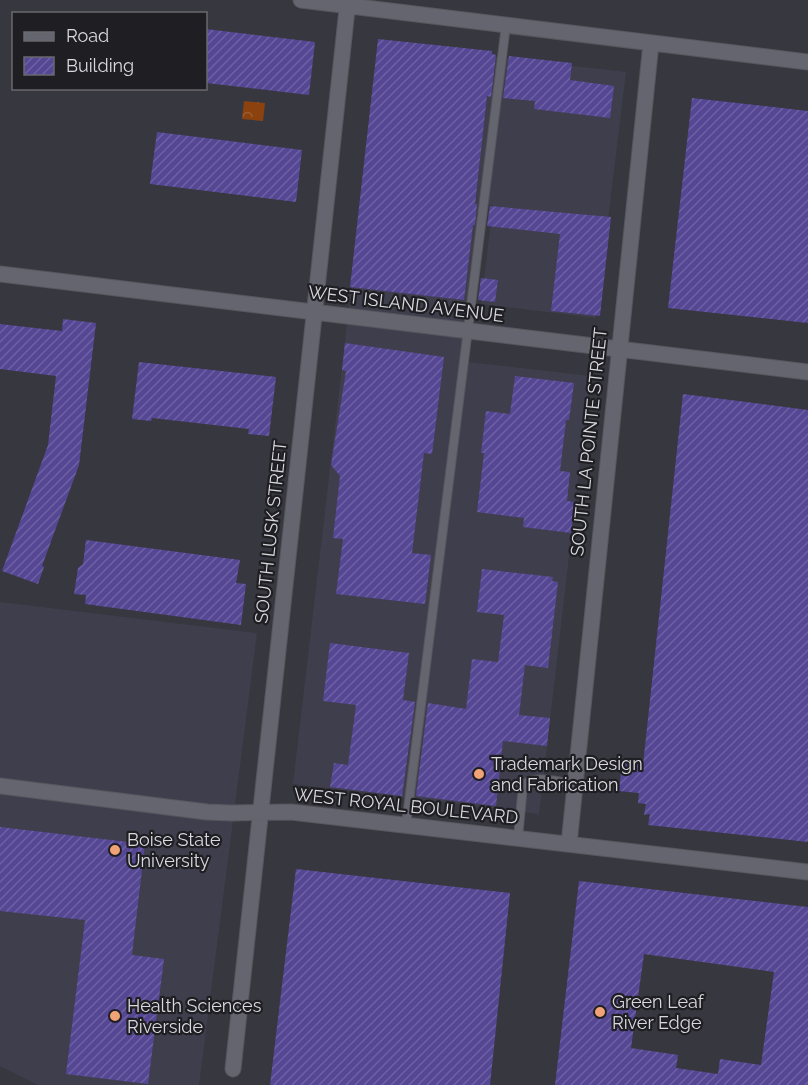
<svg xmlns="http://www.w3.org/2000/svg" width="808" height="1085" font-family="Raleway,sans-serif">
<defs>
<pattern id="forest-crowns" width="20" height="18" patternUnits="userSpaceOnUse" patternTransform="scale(1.5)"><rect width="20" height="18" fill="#8b420e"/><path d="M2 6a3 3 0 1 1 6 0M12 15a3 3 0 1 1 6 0" fill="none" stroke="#9b5d31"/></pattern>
<pattern id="building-hatch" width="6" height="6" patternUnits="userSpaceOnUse" patternTransform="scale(1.5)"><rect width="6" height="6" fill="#554794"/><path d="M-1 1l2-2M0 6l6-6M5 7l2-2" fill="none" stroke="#6d61a3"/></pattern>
</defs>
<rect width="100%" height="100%" fill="#37373f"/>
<path fill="#3f3e4d" d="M380 44 626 72 596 318 481 304 493 205 479 204 459 361 590 376 539 814 293 784Z
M0 602 257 633 199 1085H38L0 1066Z"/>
<path fill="url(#forest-crowns)" d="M244 101 265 103 263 121 242 119Z"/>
<path fill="url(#building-hatch)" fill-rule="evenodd" d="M206 29 315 42 309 95 206 83Z
M378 39 492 51V54L496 55 491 97 487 96 475 204H477L475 225H473L464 300 350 287Z
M509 56 572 63 570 80 614 86 610 118 534 109 535 101 503 98Z
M692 98 808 111V323L668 308Z
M157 132 302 150 296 202 150 184Z
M490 206 611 217 600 316 551 311 560 234 487 226Z
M481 278 498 280 495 302 478 300Z
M63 319 96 323 79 465 42 566 44 567 38 584 2 571 48 445 56 376 0 369V324L62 331Z
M345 343 444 357 432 454 424 453 412 553 431 555 425 604 336 594 343 539 333 538 340 476 331 465 346 371 342 370Z
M139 362 276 377 269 436 248 434 249 429 152 418 151 421 132 419Z
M515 376 574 383 569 420H566L560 471 570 472 567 501 575 502 571 533 523 527 524 518 477 512 484 453H481L486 411 510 414Z
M683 394 808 410V842L648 825 650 814 644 815 646 804 638 803 639 793 619 791 622 763 643 765Z
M86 540 240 560 236 583 246 584 241 625 85 604 86 595 74 594 78 568 83 564Z
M482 569 553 577 552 581 558 582 548 668 525 665 519 715 550 718 547 746 503 741 496 806 416 796 428 703 466 709 472 659 498 662 504 615 477 612Z
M330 643 409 653 403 700 415 702 402 796 330 787 334 763 348 765 356 705 323 701Z
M0 827 145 844 132 955 164 959 148 1084 66 1074 85 920 0 911Z
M296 869 510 893 490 1085H270Z
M579 881 808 907V1085H555ZM644 954 774 972 761 1065 720 1059 718 1074 676 1068 678 1055 631 1048Z"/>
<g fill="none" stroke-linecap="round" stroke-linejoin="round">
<defs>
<path id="service" d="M406 825 506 25
M518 838 523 785C536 774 557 782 574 784"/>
<path id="minor" d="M301 0 808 62
M0 274 808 372
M0 786 207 812 231 813 291 812 808 872
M569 844 651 43
M233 1069 348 0"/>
</defs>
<use href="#service" stroke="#57565d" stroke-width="10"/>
<use href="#minor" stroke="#57565d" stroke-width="17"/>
<use href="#service" stroke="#65656f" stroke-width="8"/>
<use href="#minor" stroke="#65656f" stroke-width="15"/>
</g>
<g fill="#efa377" stroke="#1f1f23" stroke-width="2">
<circle cx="479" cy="774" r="6"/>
<circle cx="115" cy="850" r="6"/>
<circle cx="600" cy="1012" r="6"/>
<circle cx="115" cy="1016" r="6"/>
</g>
<g text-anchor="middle" stroke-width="4.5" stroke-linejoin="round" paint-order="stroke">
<g font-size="18" fill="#d9d8de" stroke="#1f1f23">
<text transform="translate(406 304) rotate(7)" y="6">WEST ISLAND AVENUE</text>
<text transform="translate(589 442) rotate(-84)" y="6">SOUTH LA POINTE STREET</text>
<text transform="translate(271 532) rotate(-84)" y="6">SOUTH LUSK STREET</text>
<text transform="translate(406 806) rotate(6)" y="6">WEST ROYAL BOULEVARD</text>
</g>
<g font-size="18" fill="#d9d8de" stroke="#1f1f23" text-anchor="start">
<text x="491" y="770">Trademark Design<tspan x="491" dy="21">and Fabrication</tspan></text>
<text x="127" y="846">Boise State<tspan x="127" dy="21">University</tspan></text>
<text x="612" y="1008">Green Leaf<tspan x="612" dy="21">River Edge</tspan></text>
<text x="127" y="1012">Health Sciences<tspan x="127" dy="21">Riverside</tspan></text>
</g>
</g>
<rect x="12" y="12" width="195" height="78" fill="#1f1f23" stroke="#69696e" stroke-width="1.5"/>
<rect x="24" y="32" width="30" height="9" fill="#65656f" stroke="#69696e" stroke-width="1.5"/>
<text x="66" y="42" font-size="18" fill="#d9d8de">Road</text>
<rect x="24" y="57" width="30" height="18" fill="url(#building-hatch)" stroke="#69696e" stroke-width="1.5"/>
<text x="66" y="72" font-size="18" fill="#d9d8de">Building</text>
</svg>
